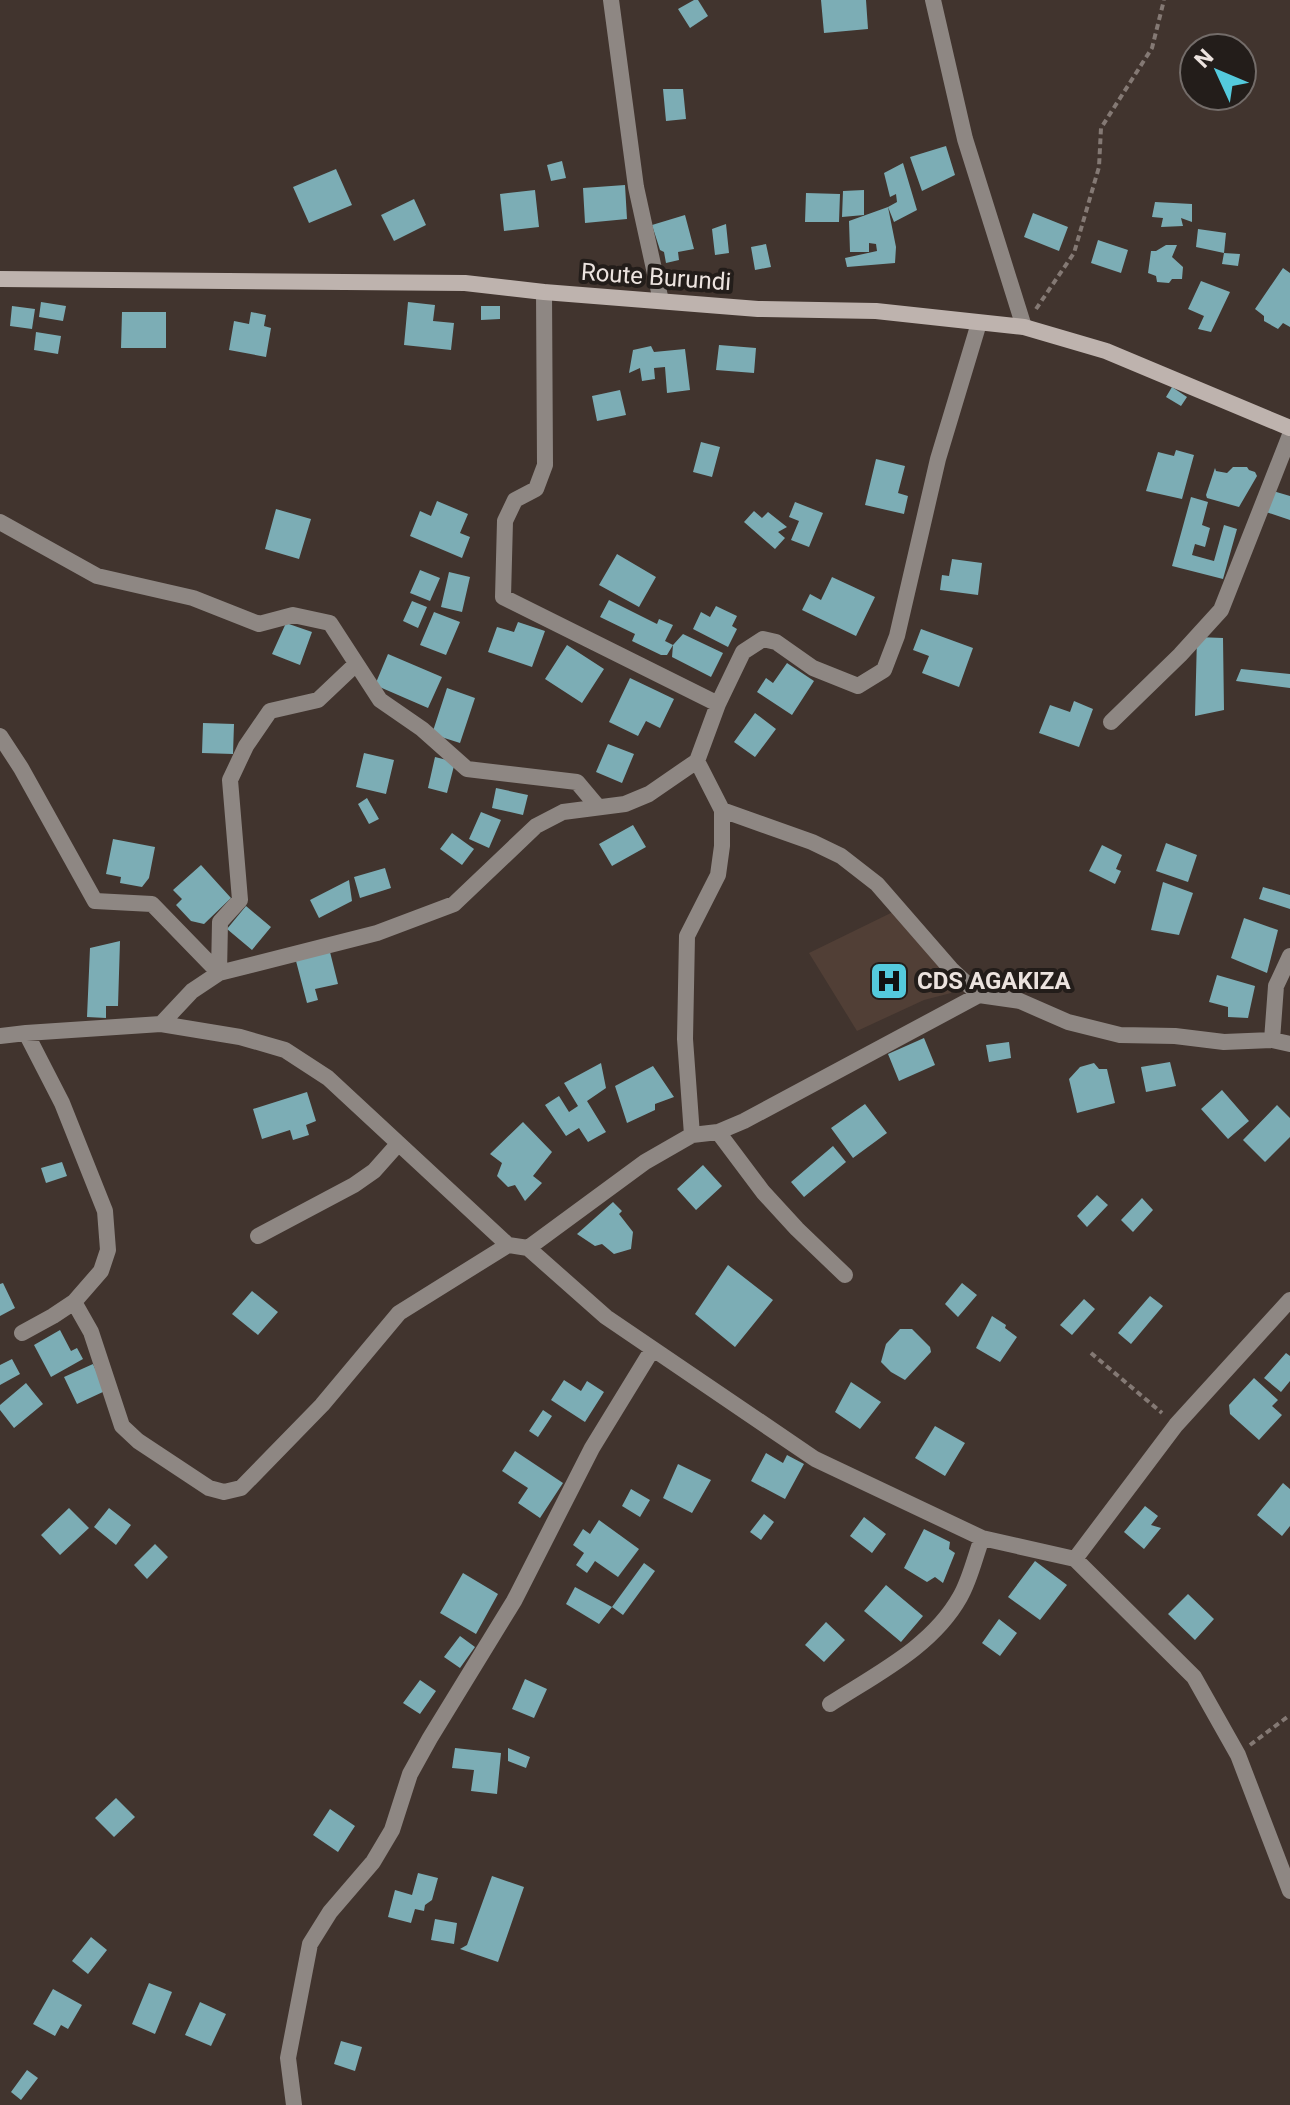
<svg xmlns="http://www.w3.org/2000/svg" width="1290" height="2105" font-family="Roboto,sans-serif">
<rect width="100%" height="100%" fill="#41342e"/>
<path fill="#513f36" d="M899 909 951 969V993L924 1000 857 1031 809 953Z"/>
<path fill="#7cadb5" d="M694 0H698L708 16 690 28 678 9Z
M821 0H866L868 29 824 33Z
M663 89H683L686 119 666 121Z
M946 146 955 175 922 191 910 157Z
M562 161 566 178 551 181 547 165Z
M903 163 917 210 894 222 888 207 897 202 896 194 890 197 884 173Z
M336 169 352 205 309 223 293 187Z
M625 185 627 219 585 223 583 188Z
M535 190 539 227 504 231 500 194Z
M864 190V215L842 217 843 191Z
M806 193 840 194 839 222H805Z
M414 199 426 225 394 241 381 215Z
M1155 202 1192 204V222L1181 218 1183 226 1161 227 1163 218 1152 217Z
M888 207 896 247 895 263 847 267 845 258 877 251 876 244 869 243V252H850L849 221Z
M1033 213 1068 227 1059 251 1024 237Z
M685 215 694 249 678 252 679 260 666 263 664 252 660 250 652 225Z
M726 224 729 253 715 255 712 229Z
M1198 229 1226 233 1224 253 1196 247Z
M1098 240 1128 250 1121 273 1091 263Z
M766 244 771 267 755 270 751 247Z
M1166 245H1177L1172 257 1183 267 1182 279H1172L1169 283 1157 282 1156 276 1148 273 1151 251H1156Z
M1224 253 1240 254 1238 266 1222 264Z
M1283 268 1290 273V327L1283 323 1278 329 1264 321V316L1255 309Z
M1201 281 1230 292 1211 332 1198 329 1204 316 1188 309Z
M41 302 66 306 63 321 39 317Z
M408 302 435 305 433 321 454 323 451 350 404 345Z
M12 306 35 309 32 329 10 326Z
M481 306H500V319L481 320Z
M122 312H166V348H121Z
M251 312 266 315 264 326 271 328 266 357 229 350 234 321 249 324Z
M36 332 61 336 58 354 34 350Z
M719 345 756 348 754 373 716 370Z
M651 346 654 352 685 349 690 390 667 393 665 367 654 368 655 379 642 381 640 368 629 373 633 350Z
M1172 387 1187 397 1181 406 1166 397Z
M620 390 626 415 597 421 592 396Z
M701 442 720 447 712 477 693 472Z
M1176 450 1194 455 1182 499 1146 491 1158 452 1174 456Z
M876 459 905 466 898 493 908 496 904 514 865 505Z
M1233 467H1247L1249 470 1255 472 1257 476 1239 507 1207 498 1206 495 1215 468 1216 471 1227 473Z
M1273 491 1290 496V520L1266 512Z
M1191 497 1208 502 1202 525 1210 528 1205 547 1195 544 1192 555 1214 561 1224 525 1237 529 1223 579 1172 566Z
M437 501 468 514 460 533 470 537 462 558 410 536 420 511 431 516Z
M795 502 823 513 809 547 791 540 799 521 789 517Z
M276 509 311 519 299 559 265 549Z
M754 511 762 518 768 512 787 527 778 532 785 538 775 549 744 522Z
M617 554 656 577 639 607 599 585Z
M952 559 982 563 978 595 940 590 942 575 949 576Z
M420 570 440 578 430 601 410 593Z
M449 572 470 577 462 612 441 607Z
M832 577 875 597 856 636 802 610 810 594 821 600Z
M609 600 657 624 659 619 673 625 665 641 673 645 667 655H661L632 641 635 634 600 617Z
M412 601 427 607 418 628 403 621Z
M716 606 737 616 732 626 737 629 728 647 693 629 701 612 710 617Z
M434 612 460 622 446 655 420 645Z
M518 622 545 631 532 667 488 652 497 627 514 632Z
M286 623 312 632 300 665 272 654Z
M921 629 973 648 959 687 922 673 929 656 913 650Z
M683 634 723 653 711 677 672 657 673 645Z
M1197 637 1223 638 1224 710 1195 716Z
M567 645 604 669 582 703 545 679Z
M388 654 442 677 428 708 375 685Z
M787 663 814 681 792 715 757 692 766 678 773 683Z
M1241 669 1290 674V688L1236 681Z
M630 678 674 699 660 728 646 721 638 736 609 722Z
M447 688 475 698 460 743 432 734Z
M1074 701 1093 709 1079 747 1039 733 1050 705 1070 712Z
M755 713 776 729 755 757 734 742Z
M203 723 234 724 233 754 202 753Z
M608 744 634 754 622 783 596 772Z
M364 753 394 760 386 794 356 787Z
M435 757 455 762 447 793 428 788Z
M496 788 528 795 523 815 492 808Z
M367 798 379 819 369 824 358 804Z
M481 812 501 820 489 848 469 839Z
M633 825 646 847 612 866 599 844Z
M452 833 474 849 462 865 440 849Z
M113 839 155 847 149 878 142 887 120 883 121 877 106 874Z
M1166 843 1197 855 1188 882 1156 871Z
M1102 845 1122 855 1116 869 1121 871 1115 884 1089 871Z
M201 865 231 898 204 924 191 921 176 905 182 899 173 890Z
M385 868 391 888 360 898 354 877Z
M349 880 352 901 319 918 310 900Z
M1163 882 1193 893 1179 935 1151 930Z
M1263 887 1290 895V909L1259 899Z
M246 906 271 927 252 950 227 929Z
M1244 918 1278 930 1267 973 1231 958Z
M120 941 118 1006H106V1018L87 1017 90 948Z
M330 952 338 984 315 989 318 1000 307 1003 296 961Z
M1217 975 1255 986 1248 1018 1228 1017V1007L1209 1002Z
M924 1038 935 1065 899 1081 888 1054Z
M1009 1042 1011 1058 989 1062 986 1045Z
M1170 1062 1176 1086 1146 1092 1141 1067Z
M601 1063 606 1088 587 1101 606 1132 588 1142 579 1128 566 1136 545 1105 559 1096 569 1112 578 1106 564 1083Z
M1094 1063 1099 1069H1107L1115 1103 1077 1113 1069 1079 1080 1067Z
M653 1066 674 1097 655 1104V1110L627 1123 615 1086Z
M1222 1090 1249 1121 1228 1139 1201 1109Z
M307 1092 316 1121 306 1125 309 1135 293 1140 290 1130 262 1139 253 1109Z
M865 1104 887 1133 853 1158 831 1128Z
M1277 1105 1290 1118V1137L1265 1162 1243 1140Z
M523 1122 552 1152 533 1176 542 1183 525 1201 515 1185 508 1187 497 1176 502 1163 490 1154Z
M833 1146 846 1162 804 1197 791 1182Z
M62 1162 67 1176 46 1183 41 1168Z
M703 1165 722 1186 696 1210 677 1189Z
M1097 1195 1108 1205 1087 1227 1077 1216Z
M1142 1198 1153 1210 1133 1232 1121 1220Z
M613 1202 622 1211 619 1214 633 1232 631 1249 614 1254 602 1244 595 1246 577 1234Z
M728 1265 773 1300 735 1347 695 1314Z
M3 1283 15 1308 0 1316V1284Z
M962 1283 977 1295 958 1317 945 1304Z
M252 1291 278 1312 258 1335 232 1314Z
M1150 1296 1163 1306 1131 1344 1118 1333Z
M1084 1299 1095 1309 1072 1335 1060 1325Z
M992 1316 1006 1325 1005 1328 1017 1337 1000 1362 976 1348Z
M900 1329H912L930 1347 931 1352 905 1380 891 1372 881 1362 886 1344Z
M60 1330 71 1351 77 1348 83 1359 51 1377 34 1345Z
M1286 1353 1290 1356V1381L1281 1392 1264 1378Z
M12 1359 20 1374 0 1385V1365Z
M93 1364 105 1391 77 1404 64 1377Z
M1254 1378 1278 1400 1272 1406 1282 1415 1259 1440 1230 1414 1229 1405Z
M564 1380 581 1391 587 1381 604 1392 585 1422 551 1400Z
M851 1382 881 1402 860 1429 835 1412Z
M26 1383 43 1404 14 1428 0 1410V1405Z
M543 1410 552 1416 538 1437 529 1431Z
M935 1426 965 1443 945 1476 915 1458Z
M515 1451 563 1483 540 1518 518 1503 528 1488 502 1471Z
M766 1453 783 1463 787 1455 804 1464 785 1499 751 1481Z
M678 1464 711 1480 692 1513 663 1498Z
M1283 1483 1290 1489V1526L1282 1536 1257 1515Z
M631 1489 650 1500 640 1517 622 1506Z
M1145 1506 1158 1516 1151 1525 1161 1528 1144 1549 1124 1532Z
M69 1508 89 1528 60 1555 41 1535Z
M109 1508 131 1525 116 1545 94 1527Z
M764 1514 774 1522 761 1540 750 1532Z
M864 1517 886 1534 872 1553 850 1536Z
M599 1520 639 1549 618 1577 595 1561 587 1573 576 1565 584 1553 573 1545 583 1529 590 1534Z
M924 1529 950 1542 949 1549 955 1553 943 1583 935 1577 927 1582 904 1568Z
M155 1544 168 1557 147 1579 134 1565Z
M1035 1561 1067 1585 1040 1620 1008 1597Z
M644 1563 655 1571 623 1615 612 1607Z
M463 1573 498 1594 476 1634 440 1613Z
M886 1585 923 1616 901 1642 864 1611Z
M575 1587 612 1607 599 1624 566 1604Z
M1188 1594 1214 1619 1195 1640 1168 1614Z
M999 1619 1017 1633 1000 1656 982 1643Z
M826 1622 845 1640 824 1662 805 1645Z
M460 1636 475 1647 460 1668 444 1657Z
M525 1679 547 1689 534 1718 512 1709Z
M420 1680 436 1691 420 1714 403 1703Z
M455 1748 501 1753 497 1794 471 1791 474 1770 452 1768Z
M508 1748 530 1757 526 1768 508 1761Z
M116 1798 135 1817 114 1837 95 1818Z
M330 1809 355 1826 338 1852 313 1835Z
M418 1873 438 1878 432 1900 425 1905 424 1911 415 1909 411 1923 388 1917 395 1890 412 1895Z
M492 1876 524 1887 498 1962 460 1949 467 1945Z
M435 1919 457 1923 454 1944 431 1940Z
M91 1937 107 1950 88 1974 72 1961Z
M149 1983 172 1992 155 2034 132 2024Z
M53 1989 82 2005 68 2029 61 2025 55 2036 33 2024Z
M200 2002 226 2014 211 2046 185 2035Z
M341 2041 362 2047 355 2071 334 2064Z
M27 2070 38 2078 21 2100 11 2092Z"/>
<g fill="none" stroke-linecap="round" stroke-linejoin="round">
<path stroke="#847974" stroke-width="4" stroke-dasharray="6 4" stroke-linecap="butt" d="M1036 309 1074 253 1099 167 1101 128 1152 48 1164 0
M1091 1353 1162 1413
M1250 1745 1290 1715"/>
<path stroke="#8e8783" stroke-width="16" d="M611 0 636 187 661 301
M933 0 965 139 1024 327
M544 292 545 465 536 489 515 500 505 521 503 597 718 704
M0 522 97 576 193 598 259 624 293 615 330 623 380 700 422 729 467 769 577 782 598 807
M1111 722 1180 655 1221 610 1290 435
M0 736 21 768 95 901 152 904 219 973
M697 761 722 810 812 842 841 856 877 884 951 969 979 995 1020 1001 1068 1022 1120 1035 1175 1036 1224 1042 1272 1040 1290 1044
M219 973 220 922 240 900 230 780 246 746 270 711 318 700 356 664
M161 1024 192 991 219 973 377 933 454 904 536 826 563 812 625 804 649 794 697 761 718 704 743 652 763 639 776 642 813 668 858 686 884 670 897 636 938 459 979 323
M0 1036 26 1033 161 1024 240 1037 285 1050 328 1078 508 1245
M1272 1040 1276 986 1290 956
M718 1132 763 1192 797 1229 845 1275
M692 1135 685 1039 687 936 718 875 722 846V810
M258 1236 354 1185 374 1171 398 1144
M528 1248 645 1162 692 1135 718 1132 744 1121 979 995
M74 1302 91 1332 122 1426 138 1441 209 1488 224 1492 241 1488 322 1405 399 1313 508 1245 528 1248 606 1317 815 1459 982 1538 1075 1559 1194 1677 1238 1755 1290 1891
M22 1333 53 1316 74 1302 101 1271 108 1250 105 1211 62 1103 26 1033
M1075 1559 1176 1425 1290 1300
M830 1704C876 1674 932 1647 960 1597 970 1580 975 1557 982 1538
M294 2105 288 2058 310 1944 330 1912 373 1862 392 1830 410 1774 430 1738 514 1601 592 1448 652 1350"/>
<path stroke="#beb3ae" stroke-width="16" d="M0 279 465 283 544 292 758 309 876 311 1024 327 1106 351 1290 428"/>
</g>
<defs>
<symbol id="hospital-square" viewBox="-11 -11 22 22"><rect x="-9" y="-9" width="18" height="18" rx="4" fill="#54cadd" stroke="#231d1a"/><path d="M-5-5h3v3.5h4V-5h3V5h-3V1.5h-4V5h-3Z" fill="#111"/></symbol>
</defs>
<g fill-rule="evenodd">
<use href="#hospital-square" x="867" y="959" width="44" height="44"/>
</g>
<g text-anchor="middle" stroke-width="8" stroke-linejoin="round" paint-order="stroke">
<g font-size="24" fill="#ece3df" stroke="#231d1a">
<text transform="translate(656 277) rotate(4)" y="8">Route Burundi</text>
</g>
<g font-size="24" font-weight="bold" fill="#ece3df" stroke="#231d1a" text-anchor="start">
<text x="917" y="989">CDS AGAKIZA</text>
</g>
</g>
<g transform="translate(1218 72) rotate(314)"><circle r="38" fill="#231d1a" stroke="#736c69" stroke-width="2"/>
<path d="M0-6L14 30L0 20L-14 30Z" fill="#54cadd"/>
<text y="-12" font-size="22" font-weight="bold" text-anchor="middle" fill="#ece3df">N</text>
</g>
</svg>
